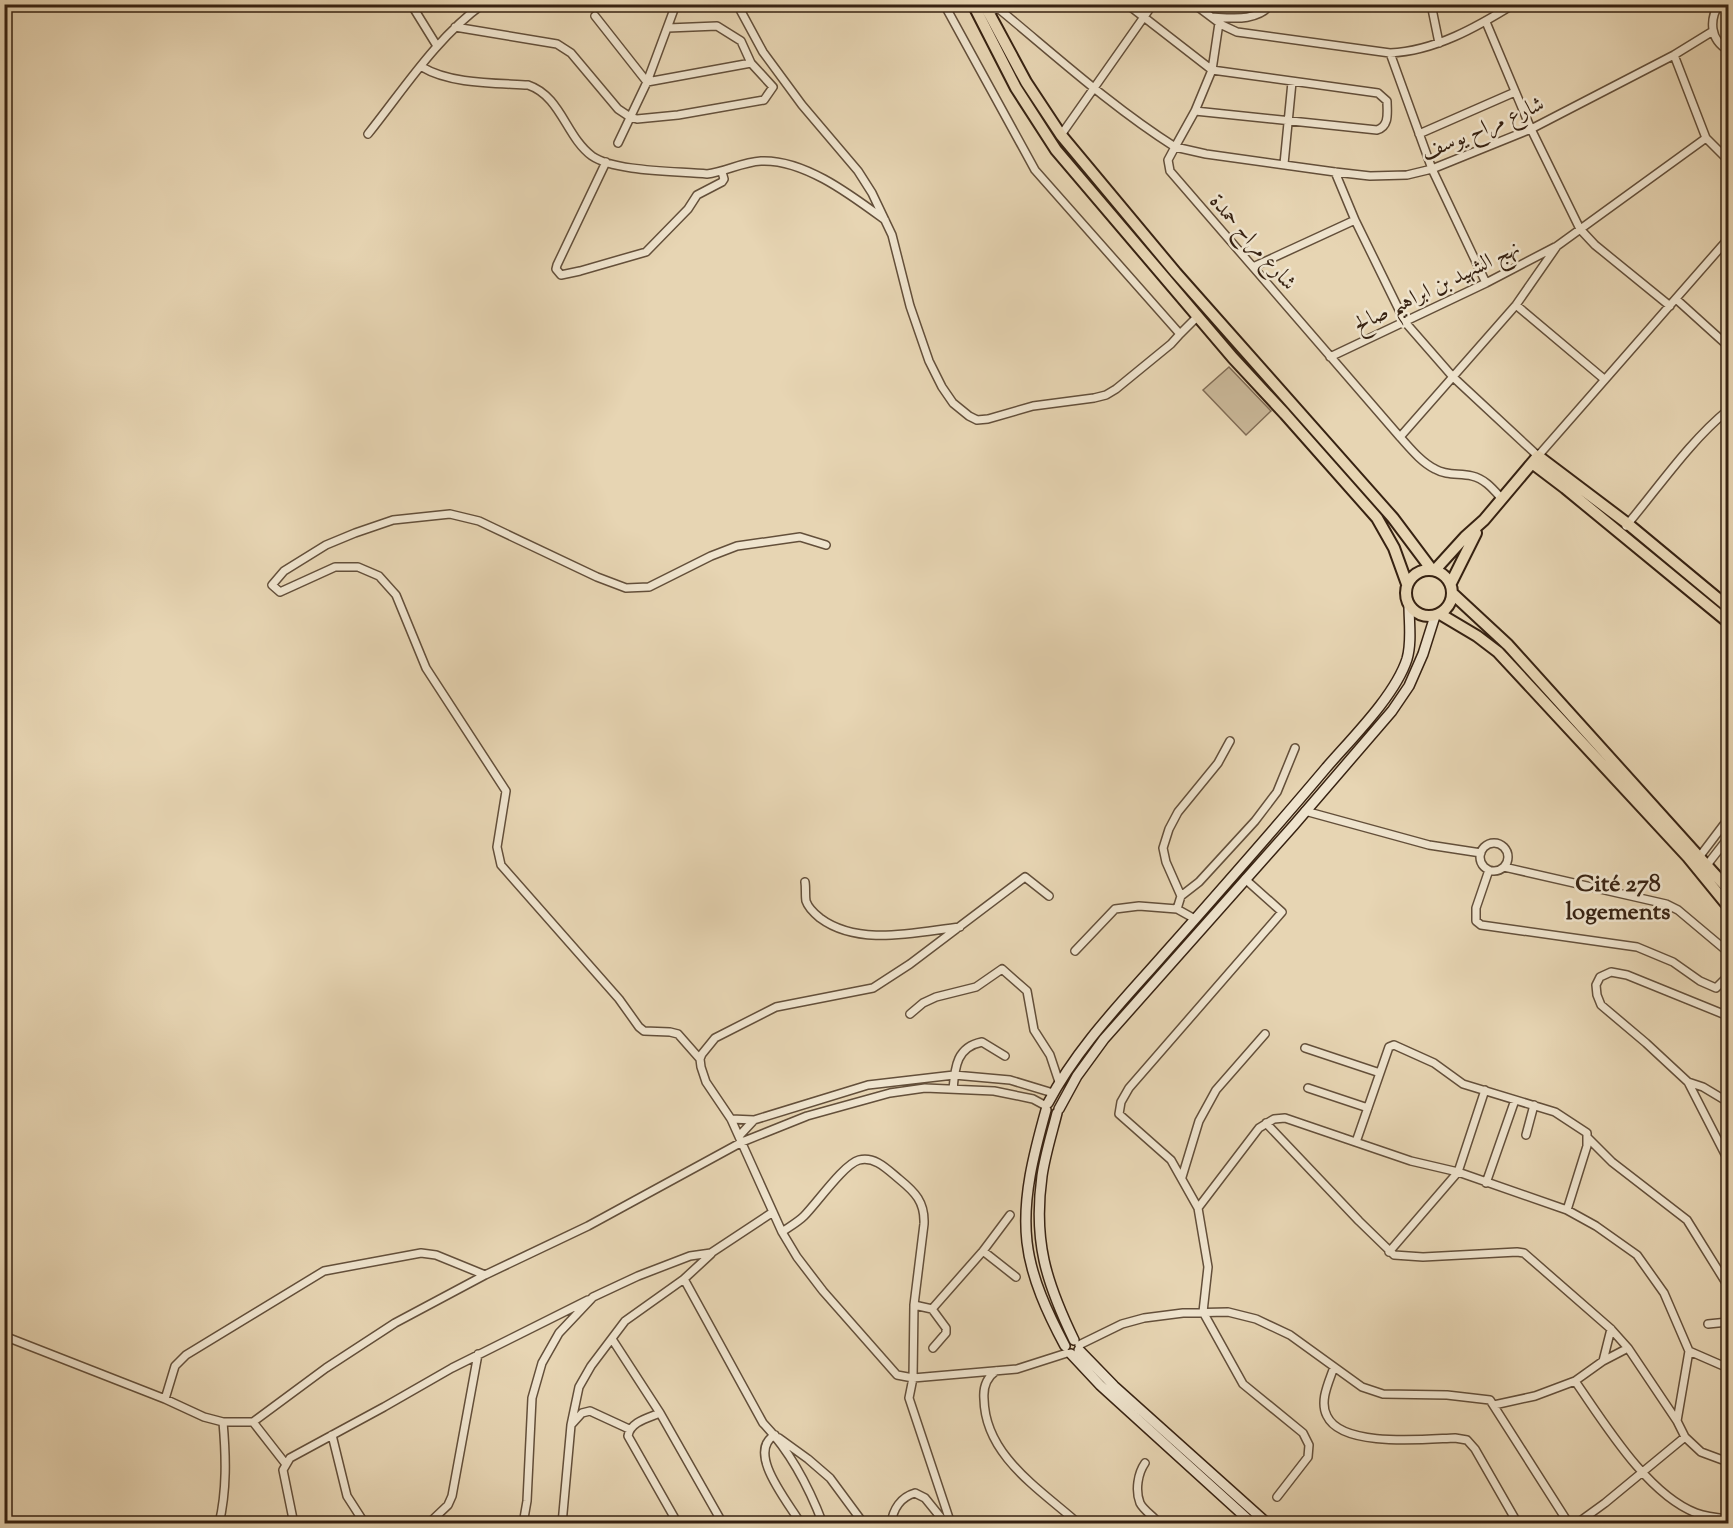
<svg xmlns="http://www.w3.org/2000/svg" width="1733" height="1528" font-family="'Sorts Mill Goudy',Amiri,serif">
<rect width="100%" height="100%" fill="#e7d5b3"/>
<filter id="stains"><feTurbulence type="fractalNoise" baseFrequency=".00333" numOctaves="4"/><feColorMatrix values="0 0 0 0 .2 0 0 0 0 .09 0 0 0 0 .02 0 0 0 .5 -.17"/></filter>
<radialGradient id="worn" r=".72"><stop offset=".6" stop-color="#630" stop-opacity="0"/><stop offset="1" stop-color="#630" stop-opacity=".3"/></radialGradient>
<path fill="#c9b798" stroke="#806c55" stroke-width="1.5" d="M1229 367 1271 411 1246 435 1203 390Z"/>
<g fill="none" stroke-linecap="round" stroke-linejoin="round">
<defs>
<path id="minor" d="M411 4 437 46
M737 4 763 52 802 105 858 171 872 193 892 235 910 306 929 361 942 387 953 403 969 416 977 420 988 419 1033 406 1094 398 1106 395 1116 389 1171 344 1180 334 1035 170 944 4
M1127 4 1212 70 1378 93 1387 101C1387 112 1390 126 1377 130L1195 111
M1194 4 1222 25 1237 32 1390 53C1435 51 1477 27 1514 4
M1431 4 1439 43
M1719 4C1709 20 1710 40 1728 50
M987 11 999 9C1056 56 1112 107 1175 147L1168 160 1170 171 1400 437C1410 448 1421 462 1435 469 1447 476 1459 473 1472 476 1485 479 1493 489 1502 499
M595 16 647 82 751 63
M1212 17C1231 18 1258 22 1271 4
M1486 22 1531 129 1580 229 1595 245 1670 306
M1219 23 1212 70 1195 111 1175 147 1206 154 1335 172 1370 176 1407 175 1432 169 1531 129 1674 55 1713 31
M455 27 557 44 571 53 618 109 630 117 637 119 678 115 764 100 773 87 751 63 741 41 717 26 668 28
M1390 53 1432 169 1486 283
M1674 55 1706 138 1728 160
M422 67C450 84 495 83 528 85 561 96 566 137 592 156 615 172 678 171 707 174 725 172 742 162 761 161 804 159 851 195 885 220
M368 134C404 89 436 38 483 4
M1419 134 1515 92
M1061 135 1153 4
M618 143 647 82 676 4
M606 162 557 265 556 269 561 275 580 271 646 252 688 209 697 195 722 182 724 179 722 172
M1284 164 1292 82
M1335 172 1355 220 1405 322 1453 377 1538 456 1728 239
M1253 267 1355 220
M1676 299 1728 346
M1516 305 1604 379
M1180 334 1197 317
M1330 357 1486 283 1555 247
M1400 437 1516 305 1557 246 1706 138
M1626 526C1659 487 1689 442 1728 410
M1305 811 1429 845 1481 853
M1480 857a14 14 0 1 1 28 0a14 14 0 1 1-28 0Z
M1700 856 1728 819
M1707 865 1728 838
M1504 867 1666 904 1678 910 1728 952
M1489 870 1476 908V921L1481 925 1637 947 1673 962 1700 981 1716 988 1728 976
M805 882C806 888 805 895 806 901 808 907 815 914 820 918 859 947 916 932 960 927
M1181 896 1199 882 1255 821 1277 792 1295 748
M1177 909 1181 896 1166 862 1163 848 1169 829 1178 812 1218 763 1230 741
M1075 951 1115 909 1139 906 1177 909 1195 919
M910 1014 923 1003 936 997 976 987 1002 969 1027 991 1034 1030 1050 1055 1059 1082
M1728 1016 1627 975 1611 972 1600 977 1596 985 1597 995 1601 1005 1646 1043 1688 1082 1728 1160
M1305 1048 1380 1073
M700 1059 678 1034 670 1032 644 1031 639 1027 619 999 501 865 497 847 506 791 426 668 396 595 379 576 358 567H335L280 592 272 585 284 571 326 545 355 533 393 520 450 514 479 521 597 577 626 588 649 587 711 556 737 546 800 537 826 545
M1688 1082 1703 1087 1728 1102
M1308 1088 1368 1108
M953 1089C955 1066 957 1047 982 1042L1005 1056
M731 1119 754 1120
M1266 1123 1359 1221 1394 1255 1423 1257 1517 1252 1524 1253 1611 1329 1628 1348 1677 1421
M740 1135 754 1120 868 1085 954 1075 1010 1080 1053 1093
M1526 1135 1534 1105
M1588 1138 1612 1162 1687 1220 1728 1286
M1356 1142 1389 1047 1394 1045 1434 1063 1463 1084 1555 1112 1587 1133V1146L1567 1210
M1182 1177 1199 1121 1216 1090 1265 1034
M1486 1183 1515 1100
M1198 1208 1171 1160 1119 1114 1121 1102 1129 1088 1282 912 1245 879
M782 1232C789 1227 798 1222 804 1216 817 1203 844 1164 859 1160 875 1156 887 1169 899 1179 915 1192 925 1202 924 1224L914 1305 913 1378 897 1375 823 1291 797 1257 782 1232 731 1119 706 1082 701 1067 700 1059 702 1054 715 1038 776 1007 873 988 910 964 1025 877 1049 896
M983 1251 1016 1277
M1389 1252 1458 1172 1485 1090
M684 1279 711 1254
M914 1305 932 1309 983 1251 1010 1215
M932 1309 946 1328V1333L933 1348
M1708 1324 1728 1322
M4 1336 165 1399 204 1417 223 1422H253L326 1368 395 1323 485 1275 588 1226 742 1142 807 1116 890 1093 925 1088 994 1091 1033 1099 1046 1106
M612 1339 660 1413 723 1524
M1079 1345 1122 1324 1144 1318 1183 1313 1228 1312 1256 1319 1290 1335 1362 1387 1383 1394 1447 1395 1490 1400 1569 1524
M1689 1351 1728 1368
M1603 1361 1628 1348
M1334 1367C1329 1382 1319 1401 1327 1416 1342 1448 1426 1439 1455 1438L1467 1440 1475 1449 1518 1524
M996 1371C986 1378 983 1387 984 1399 985 1456 1040 1489 1079 1524
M1575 1381C1605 1424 1647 1494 1696 1513 1707 1517 1718 1518 1728 1519
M165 1399 175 1366 186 1355 324 1271 421 1253 436 1255 485 1275
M1494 1405 1535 1396 1575 1381 1603 1361 1611 1329
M660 1413C648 1418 630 1422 628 1436L678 1524
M253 1422 285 1463
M572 1424 582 1413 590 1411 629 1429
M332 1435 347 1496 365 1524
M775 1435C745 1452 789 1503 801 1524
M779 1438 808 1459 830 1478 864 1524
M1145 1463C1138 1473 1135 1490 1140 1503 1143 1509 1150 1514 1154 1518
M1277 1497 1308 1457 1309 1445 1303 1433 1243 1384 1203 1312 1208 1267 1198 1208 1259 1128 1274 1119 1285 1118 1411 1161 1458 1172 1567 1210 1596 1226 1637 1255 1664 1293 1689 1351 1677 1421 1685 1437 1701 1452 1728 1462
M219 1524C227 1490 226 1456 223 1422
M294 1524 283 1470 290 1458 384 1407 452 1368 588 1300
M428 1524 448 1505 452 1496 478 1354
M523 1524 527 1501 532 1398 542 1363 559 1333 593 1297 638 1276 690 1256 711 1253 773 1212
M562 1524 571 1425 579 1387 591 1366 625 1321 684 1279 763 1423C790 1451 809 1487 823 1524
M891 1524C893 1509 901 1497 915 1493L925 1498 946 1524
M951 1524 909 1398 913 1378 1017 1369 1067 1353
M1149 1524 1154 1518 1160 1524
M1576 1524 1605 1503 1685 1437"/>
<path id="secondary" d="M1048 1103C1078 1046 1123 1001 1165 953 1219 892 1273 831 1326 768 1351 739 1395 696 1407 659 1412 642 1409 623 1409 605
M1059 1109 1077 1076 1104 1039 1294 825 1392 711 1409 686 1423 654 1435 616
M1046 1110C1034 1153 1022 1198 1027 1242 1031 1278 1048 1314 1065 1346
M1057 1113C1052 1133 1045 1155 1042 1176 1033 1241 1046 1282 1074 1340
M1079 1350 1114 1386 1268 1524
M1071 1354 1100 1385 1253 1524"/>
<path id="primary" d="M973 4 1016 88 1056 150 1233 358 1285 414 1377 518 1394 548 1407 584
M984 4 1026 82 1061 135 1176 273 1393 518 1432 570
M1532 463 1565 488 1728 622
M1406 593a23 23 0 1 1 46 0a23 23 0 1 1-46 0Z
M1435 570 1465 537 1484 520 1538 456 1628 524 1728 607
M1451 583 1476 533
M1453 594 1508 645 1728 889
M1440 614 1477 636 1498 652 1688 857 1728 906"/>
</defs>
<use href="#minor" stroke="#634f3a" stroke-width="10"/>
<use href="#secondary" stroke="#372212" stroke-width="12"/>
<use href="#primary" stroke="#372212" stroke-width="14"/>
<use href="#minor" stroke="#efe4ce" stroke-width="7"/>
<use href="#secondary" stroke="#efe4ce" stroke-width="9"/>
<use href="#primary" stroke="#e7d5b3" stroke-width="10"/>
</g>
<g text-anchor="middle" stroke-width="5" stroke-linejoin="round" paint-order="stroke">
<g font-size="22" fill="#372212" stroke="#efe4ce">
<text transform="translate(1482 127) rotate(-23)" y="8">شارع مراح يوسف</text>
<text transform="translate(1254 241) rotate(49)" y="8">شارع مراح حمدة</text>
<text transform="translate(1436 285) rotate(-26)" y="8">نهج الشهيد بن ابراهيم صالح</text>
</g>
<g font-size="24" font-weight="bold" fill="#372212" stroke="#efe4ce">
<text x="1618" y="891">Cité 278<tspan x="1618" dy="28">logements</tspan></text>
</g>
</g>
<rect width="1733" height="1528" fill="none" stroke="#e7d5b3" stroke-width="24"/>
<rect x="6" y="6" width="1721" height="1516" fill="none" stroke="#372212" stroke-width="3"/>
<rect x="12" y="12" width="1709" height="1504" fill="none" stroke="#372212" stroke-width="1.5"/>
<rect width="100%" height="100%" filter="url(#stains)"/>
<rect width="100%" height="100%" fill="url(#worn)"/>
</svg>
